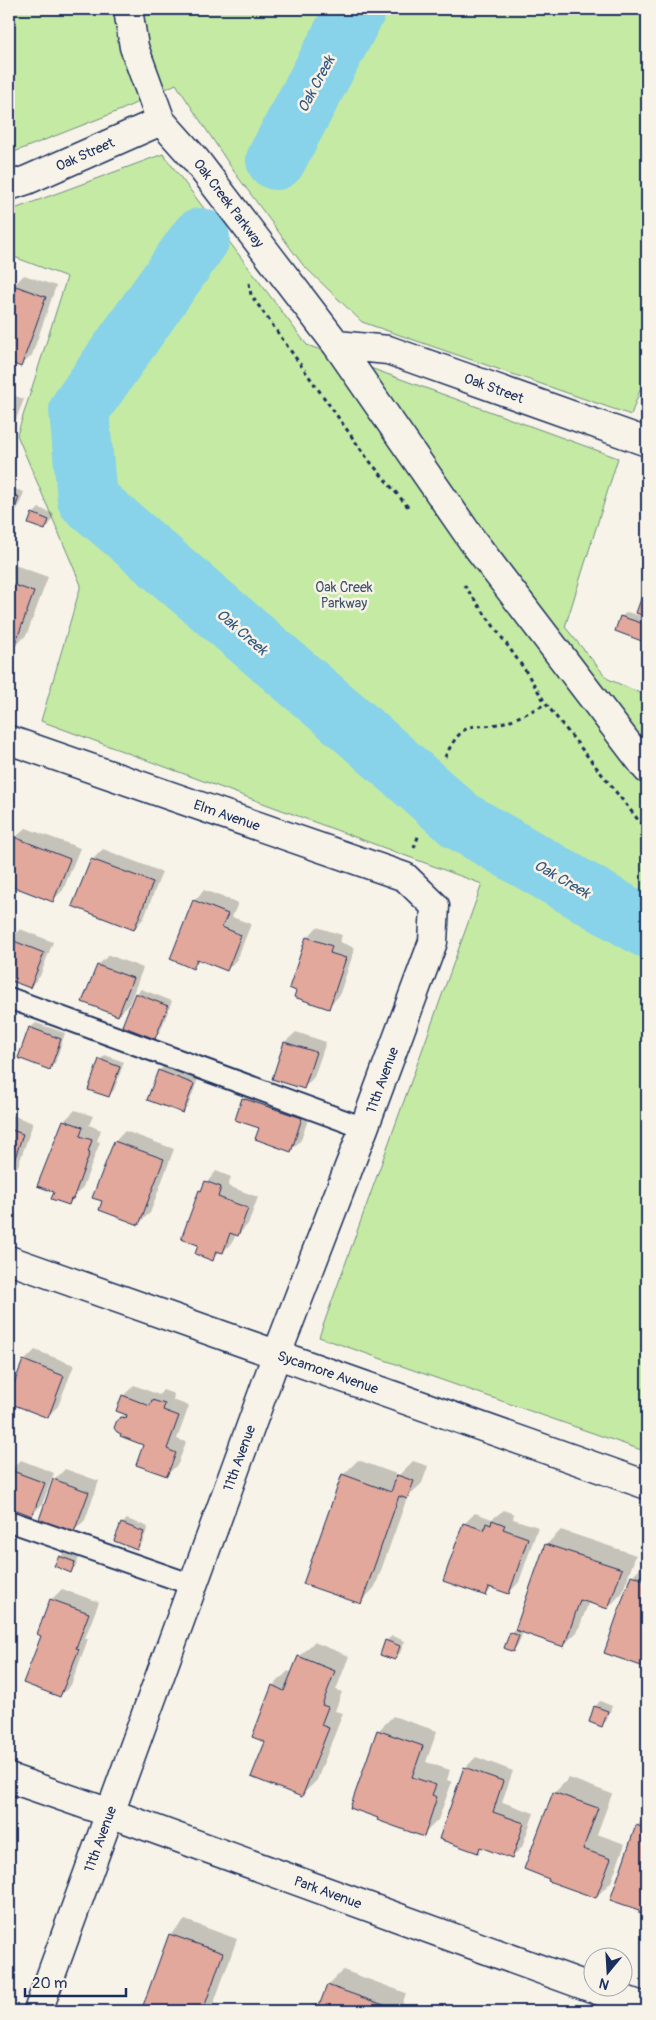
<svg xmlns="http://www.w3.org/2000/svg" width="656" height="2020" font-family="Pangolin,sans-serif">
<rect width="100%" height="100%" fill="#f7f3e8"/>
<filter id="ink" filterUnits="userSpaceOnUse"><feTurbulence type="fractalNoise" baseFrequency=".02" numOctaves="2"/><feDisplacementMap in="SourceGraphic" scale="10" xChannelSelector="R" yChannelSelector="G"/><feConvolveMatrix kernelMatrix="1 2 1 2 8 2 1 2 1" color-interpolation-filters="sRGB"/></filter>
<g filter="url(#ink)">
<path fill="#c5eaa4" stroke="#708c81" d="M9 9H647V370L631 415 362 322 303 265 235 173 176 84 121 110 9 154Z
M163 154 307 345 618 458 565 627 608 679 647 696V1452L319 1337 482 884 41 721 81 585 17 435 67 277 9 255V211Z"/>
<path fill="#0003" d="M9 266 13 267 9 279Z
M24 275 56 286 32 355 21 366 9 361V299L14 285Z
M9 394 24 399 9 437Z
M9 487 24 492 18 508 13 513 9 511Z
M39 508 54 514 50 524 45 529 33 514Z
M9 563 48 577 27 634 13 649 9 648Z
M627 612 647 618V641L617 630 621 617Z
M26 828 80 848 63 890 53 900 9 883V855L15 838Z
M103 849 162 872 144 918 134 929 92 860Z
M204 890 238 903 232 917 251 924 237 959 227 970 200 959 193 967 194 901Z
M317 927 342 935 340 942 355 948 339 996 328 1007 307 938Z
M20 929 53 942 40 976 30 987 9 978V941Z
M109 955 143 968 129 1004 118 1015 84 1001 98 965Z
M141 989 172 1001 160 1032 155 1037 136 994Z
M36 1023 65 1033 55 1063 49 1068 30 1028Z
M296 1032 326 1042 314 1077 304 1088 273 1078 285 1042Z
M105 1055 124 1062 114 1090 108 1096 100 1060Z
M164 1066 198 1079 188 1106 182 1112 159 1071Z
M254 1088 312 1108 301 1140 290 1151 260 1128 236 1119 243 1098Z
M75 1110 93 1116 89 1125 101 1130 97 1141 100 1142 83 1187 69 1204 56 1192 64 1121Z
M9 1114 33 1123 18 1166 9 1175Z
M125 1131 174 1149 150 1213 139 1223 103 1201 115 1141Z
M216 1171 231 1177 228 1186 258 1197 248 1224 238 1235 236 1234 233 1241 223 1252 220 1251 212 1259 200 1244V1191Z
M35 1350 74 1365 58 1406 48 1416 9 1401 24 1361Z
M134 1385 159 1395 163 1390 174 1394 173 1400 189 1406 177 1439 186 1442 178 1464 167 1475 145 1444 122 1433 118 1420 126 1413 123 1396Z
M21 1460 54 1473 42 1504 32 1515 9 1506V1476L11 1470Z
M358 1460 399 1475 413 1461 428 1466 422 1483 407 1498 375 1587 361 1602 343 1475Z
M65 1469 99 1481 85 1520 74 1531 52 1482Z
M504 1510 514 1514 513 1519 538 1527 519 1582 509 1593 493 1587 486 1595 464 1524 475 1513 492 1519Z
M127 1519 148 1527 142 1543 137 1548 122 1524Z
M561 1530 636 1555 622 1593 608 1608 589 1601 578 1631 563 1646 523 1632 518 1645 513 1650 511 1633 517 1627 546 1545Z
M65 1552 79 1557 76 1566 70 1571 60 1557Z
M647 1561V1667L605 1652 632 1576Z
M62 1589 99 1602 85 1638 88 1639 71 1685 60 1696 43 1635 39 1633 52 1599Z
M392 1636 405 1641 400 1653 395 1658 386 1641Z
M314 1642 349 1656 336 1690 342 1692 335 1711 343 1713 317 1780 302 1795 266 1741 273 1686 288 1671 292 1673 299 1657Z
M600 1701 612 1706 607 1720 602 1725 595 1707Z
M393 1716 437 1731 426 1762 450 1770 447 1780 452 1782 438 1820 423 1835 378 1731Z
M476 1757 513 1771 502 1802 534 1813 522 1847 512 1857 482 1847 478 1851 465 1768Z
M569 1778 612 1794 597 1834 625 1844 611 1882 596 1897 554 1793Z
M647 1815V1828L641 1825V1828L647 1830V1915L640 1912 637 1826Z
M185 1920 237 1939 211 2011H143L170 1935Z
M343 1970 406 1993 400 2011H314L316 2006 323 1998 328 1985Z
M440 2008 449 2011H436Z"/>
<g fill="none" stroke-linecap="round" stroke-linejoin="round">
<path stroke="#88d3e9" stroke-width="60" d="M276 160 356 9
M200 238 79 410 87 499 352 725 461 821 647 928"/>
</g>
<path fill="#e1a89b" stroke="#1b2f5e" d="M13 285 46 297 21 367 9 362V296Z
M9 493 19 497 13 514 9 513Z
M32 513 49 520 45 530 28 524Z
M647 582V617L636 613Z
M9 583 34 592 13 650 9 649Z
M620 616 644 624V622L647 623V643L615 631Z
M14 837 70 859 53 902 9 885V852Z
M91 859 153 882 134 930 72 906Z
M193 900 228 914 222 927 241 935 227 971 197 959 193 969 170 959Z
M306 937 332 946 330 953 346 958 329 1009 294 997 296 991 289 988Z
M9 939 44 953 30 988 9 980Z
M97 965 133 978 118 1016 82 1002Z
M135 993 168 1006 155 1039 122 1026Z
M29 1027 61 1039 50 1070 18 1058Z
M284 1042 316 1052 304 1089 272 1079Z
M99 1059 120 1067 109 1097 88 1090Z
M158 1070 194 1084 183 1113 147 1100Z
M242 1098 302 1118 291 1152 255 1139 259 1128 235 1120Z
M63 1120 83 1127 80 1136 92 1140 88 1152H90L73 1199H71L69 1205 51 1199 54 1192 37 1186Z
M9 1129 23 1134 9 1176Z
M114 1141 164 1159 139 1225 99 1210 102 1201 92 1198Z
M205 1181 221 1187 218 1197 248 1208 238 1236 230 1233 223 1253 216 1251 213 1261 195 1254 198 1245 181 1239 199 1190 201 1191Z
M23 1360 64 1376 48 1418 9 1403V1397Z
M122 1395 150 1406 152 1400 165 1404 163 1410 179 1416 167 1449 176 1453 167 1476 136 1465 143 1445 120 1436 121 1434 117 1432 114 1428 117 1420 121 1417 126 1418 127 1415 116 1411Z
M10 1470 45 1483 32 1516 9 1507Z
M342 1474 391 1492 397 1475 414 1481 407 1499 399 1496 361 1604 303 1584Z
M53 1479 89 1492 74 1532 39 1520Z
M492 1520 505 1525 503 1529 528 1538 509 1594 489 1587 486 1596 443 1581 463 1523 484 1530 486 1523 491 1525Z
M121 1523 144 1532 137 1550 114 1541Z
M545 1544 622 1569 608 1609 580 1600 564 1647 515 1630Z
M59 1556 75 1562 71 1573 54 1566Z
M631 1575 647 1581V1668L604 1653Z
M50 1599 89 1613 76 1648 79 1649 60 1697 23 1683 41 1636 37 1634Z
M510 1632 519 1636 513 1652 504 1648Z
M385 1640 400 1646 395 1660 380 1655Z
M298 1656 335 1671 322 1705 328 1707 321 1725 329 1728 302 1797 251 1777 265 1742 252 1737 272 1685 284 1691Z
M594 1706 608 1711 602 1727 589 1722Z
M377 1730 423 1746 412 1777 436 1785 432 1795 437 1797 424 1837 377 1820 378 1818 350 1808Z
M464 1767 503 1781 493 1812 524 1823 512 1859 480 1847 478 1853 439 1839Z
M553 1792 598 1808 583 1849 611 1859 596 1898 548 1881 549 1879 524 1869Z
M636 1825 647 1829V1916L639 1913V1910L610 1900Z
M169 1934 223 1953 203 2011H141Z
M327 1985 392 2008 391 2011H313L315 2005 319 2006Z"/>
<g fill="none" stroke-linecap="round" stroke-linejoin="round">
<defs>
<path id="service" d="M9 998 364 1128
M9 1521 193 1585"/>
<path id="minor" d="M128 9 134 47 161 121 195 159 337 345 472 540 647 769
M9 186 27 180 161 121
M337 345 388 350 647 442
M9 740 405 877 435 906 433 942 364 1128 277 1354 38 2011
M9 1260 647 1485
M9 1778 110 1813 647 2008"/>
</defs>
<use href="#service" stroke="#1b2f5e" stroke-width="24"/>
<use href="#minor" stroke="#1b2f5e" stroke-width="31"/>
<path stroke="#1b2f5e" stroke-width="3" stroke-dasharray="4 4" stroke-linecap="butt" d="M249 283 251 295 367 458 408 507
M464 585 525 670 546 704 647 831
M445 757C450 747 456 735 466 729 474 724 483 727 492 725 511 722 529 712 546 704
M414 848 419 834"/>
<use href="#service" stroke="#f7f3e8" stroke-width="20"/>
<use href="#minor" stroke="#f7f3e8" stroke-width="28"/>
</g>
</g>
<g text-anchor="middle" stroke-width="5" stroke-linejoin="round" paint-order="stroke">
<g font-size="14" fill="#1b2f5e" stroke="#f7f3e8">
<text transform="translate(85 154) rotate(-24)" y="5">Oak Street</text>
<text transform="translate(229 203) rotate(53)" y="5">Oak Creek Parkway</text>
<text transform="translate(494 388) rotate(20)" y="5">Oak Street</text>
<text transform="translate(227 815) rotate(19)" y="5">Elm Avenue</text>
<text transform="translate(382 1080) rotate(-70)" y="5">11th Avenue</text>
<text transform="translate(328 1372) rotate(19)" y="5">Sycamore Avenue</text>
<text transform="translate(239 1458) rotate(-70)" y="5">11th Avenue</text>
<text transform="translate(100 1839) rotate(-70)" y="5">11th Avenue</text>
<text transform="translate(328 1892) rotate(20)" y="5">Park Avenue</text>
</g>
<g font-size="14" fill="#3d546c" stroke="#f7f3e8">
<text x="344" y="592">Oak Creek<tspan x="344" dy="16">Parkway</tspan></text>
</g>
<g font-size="15" font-style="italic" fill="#365881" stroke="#f7f3e8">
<text transform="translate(316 84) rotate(-62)" y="5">Oak Creek</text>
<text transform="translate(242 632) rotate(41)" y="5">Oak Creek</text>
<text transform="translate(562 879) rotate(30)" y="5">Oak Creek</text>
</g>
</g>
<rect width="656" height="2020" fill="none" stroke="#f7f3e8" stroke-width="30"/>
<rect x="15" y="15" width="626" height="1990" fill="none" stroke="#1b2f5e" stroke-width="2" filter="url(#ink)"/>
<g transform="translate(608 1972) rotate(198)"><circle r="24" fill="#f7f3e8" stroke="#9fa5b1"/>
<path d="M0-4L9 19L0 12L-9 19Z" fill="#1b2f5e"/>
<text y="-8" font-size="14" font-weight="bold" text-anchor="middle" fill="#1b2f5e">N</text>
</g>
<path d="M25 1988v8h101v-8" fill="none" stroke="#1b2f5e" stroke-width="2.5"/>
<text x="32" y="1988" font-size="15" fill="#1b2f5e" stroke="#f7f3e8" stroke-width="4" paint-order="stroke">20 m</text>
</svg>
